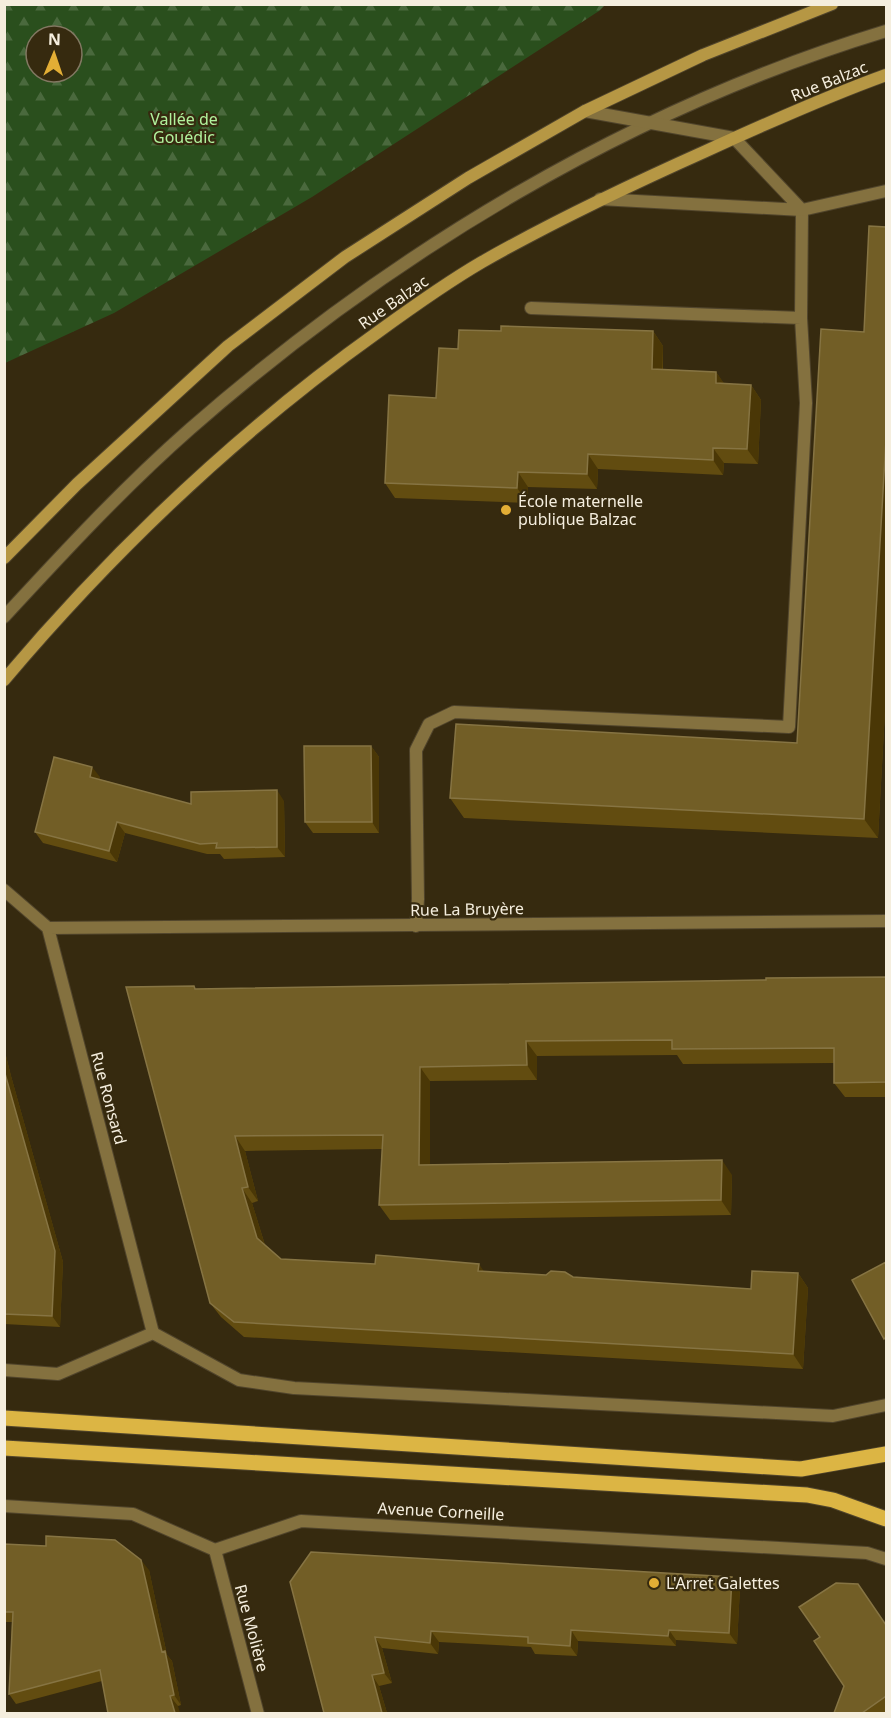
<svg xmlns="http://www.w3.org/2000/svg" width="891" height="1718" font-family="'Noto Sans',sans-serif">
<defs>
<pattern id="forest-firs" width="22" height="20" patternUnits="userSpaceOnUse" patternTransform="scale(1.5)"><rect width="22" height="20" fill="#2a4f1d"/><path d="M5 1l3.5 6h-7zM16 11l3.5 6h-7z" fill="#4a693d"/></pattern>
</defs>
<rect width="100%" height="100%" fill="#362a0f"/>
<path fill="url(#forest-firs)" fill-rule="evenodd" d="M4 5 5 4 605 5 599 11 312 197 114 313 5 363ZM36 36H72V72H36Z"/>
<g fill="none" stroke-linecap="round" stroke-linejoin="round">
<defs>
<path id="lane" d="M531 308 801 318
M4 617C64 552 124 487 190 429 392 252 629 109 886 31
M416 926 418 899 416 750 429 724 454 712 789 727 806 403 801 318 802 210"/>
<path id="street" d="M585 111 734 138 802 210
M600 199 802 210 886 191
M4 890 48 928 153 1333
M48 928 886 921
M4 1370 58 1374 153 1333 239 1380 294 1388 833 1416 886 1405
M4 1506 133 1514 215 1550 301 1521 867 1553 886 1559
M215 1550 258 1714"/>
<path id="secondary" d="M4 558 77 484 228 346 345 257 468 178 585 111 703 55 832 4
M4 680C114 550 239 431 378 332 411 308 446 283 482 262 554 221 630 185 706 151 765 124 825 97 886 75"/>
<path id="primary" d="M4 1418 801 1469 886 1454
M4 1448 807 1495 833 1500 886 1519"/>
</defs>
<use href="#lane" stroke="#51452c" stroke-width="14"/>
<use href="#street" stroke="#51452c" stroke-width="14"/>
<use href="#secondary" stroke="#51452c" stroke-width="14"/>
<use href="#primary" stroke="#51452c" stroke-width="17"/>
<use href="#lane" stroke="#84713f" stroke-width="12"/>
<use href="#street" stroke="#84713f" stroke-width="12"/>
<use href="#secondary" stroke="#b69744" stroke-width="12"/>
<use href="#primary" stroke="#dcb544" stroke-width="15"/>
</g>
<path fill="#624c10" d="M886 227V693L878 838 464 818 450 798 797 743 864 332Z
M501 331H653L663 346V369L716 372 724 384 751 385 761 400 758 464 724 463 723 475 598 469 597 489 528 487V503L395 498 385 483 436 398 458 349Z
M371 746 379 757V833H313L305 822Z
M100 777 99 779 191 804 284 801 285 857 224 859 220 854H207L125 833 117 862 43 843 35 832Z
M886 977V1097H845L834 1083V1063L683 1064 677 1055 537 1056V1080L430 1081V1164L732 1175 731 1215 390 1220 379 1205 382 1149 245 1151 258 1201 252 1203 265 1245 281 1259 751 1289 798 1273 808 1288 803 1369 244 1337 221 1317 210 1303 196 989 766 980Z
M4 1048 11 1076 63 1262 60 1327 4 1324Z
M4 1544 149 1570 167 1655 172 1661 181 1705 178 1706 102 1681 16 1704 9 1694 12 1622H4Z
M290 1582 740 1587 737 1644 676 1640V1646L578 1641 577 1656 535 1654 531 1647 439 1642 438 1654 382 1648 392 1683 379 1686 387 1713H324Z
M886 1625V1712L885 1713H834L844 1686Z"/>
<path fill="#4a3706" d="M653 331 663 346 662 383 652 369Z
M716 372 726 386 716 383Z
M751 385 761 400 758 464 747 449Z
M886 440V693L878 838 864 819Z
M713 448 724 463 723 475 713 460Z
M588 454 598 469 597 489 587 474Z
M518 472 528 487V503L517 488Z
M371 746 379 757V833L372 822Z
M92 767 100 777 97 787 90 777Z
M277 790 284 801 285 857 277 847Z
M117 822 125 833 117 862 109 851Z
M526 1041 537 1056V1080L527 1065Z
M4 1048 11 1076 63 1262 60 1327 52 1316 4 1070Z
M420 1067 430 1081V1179L419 1165Z
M235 1136 245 1151 258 1201 248 1187Z
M722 1160 732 1175 731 1215 721 1200Z
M242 1188 252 1203 267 1252 257 1238Z
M479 1264 489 1279 478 1271Z
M798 1273 808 1288 803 1369 793 1354Z
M141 1560 149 1570 167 1655 172 1661 181 1705 174 1695 162 1652Z
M732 1577 740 1587 737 1644 729 1633Z
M571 1630 578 1641 577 1656 570 1646Z
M669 1630 676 1640V1646L668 1636Z
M431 1631 439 1642 438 1654 430 1643Z
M375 1637 382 1648 392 1683 384 1673Z
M372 1675 379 1686 387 1713H382Z
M170 1696 178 1706 180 1713H175Z"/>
<path fill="#725e26" stroke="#867443" stroke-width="1.5" d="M869 226 886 227V440L864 819 450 798 456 724 797 743 821 329 864 332Z
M501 326 653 331 652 369 716 372V383L751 385 747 449 713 448V460L588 454 587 474 518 472 517 488 385 483 389 395 436 398 439 348 458 349 459 330 501 331Z
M304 746H371L372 822H305Z
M54 757 92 767 90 777 191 804V792L277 790V847L216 848 217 843 200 844 117 822 109 851 35 832Z
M886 977V1082L834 1083V1048L672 1049V1040L526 1041 527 1065 420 1067 419 1165 722 1160 721 1200 379 1205 383 1135 235 1136 248 1187 242 1188 257 1238 281 1259 375 1264 376 1255 479 1264 478 1271 546 1275 551 1271 565 1272 573 1277 751 1289 752 1271 798 1273 793 1354 234 1322 210 1303 126 987 194 986 195 989 766 980V978Z
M4 1070 55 1251 52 1316 4 1314Z
M886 1262V1337L884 1339 852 1280Z
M46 1536 115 1540 141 1560 162 1652 165 1651 174 1695 170 1696 175 1713H108L100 1670 9 1694 13 1612H4V1544L46 1546Z
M311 1552 732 1577 729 1633 669 1630 668 1636 571 1630 570 1646 528 1643V1637L431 1631 430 1643 375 1637 384 1673 372 1675 382 1713H324L290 1582Z
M836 1583 858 1584 886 1625V1696L862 1713H834L844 1686 814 1641 820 1637 799 1607Z"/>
<g fill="#e3ae35" stroke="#362a0f" stroke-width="2">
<circle cx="506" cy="510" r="6"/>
<circle cx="654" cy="1583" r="6"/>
</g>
<g text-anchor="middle" stroke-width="4.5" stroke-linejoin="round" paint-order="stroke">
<g font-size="16" fill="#f5eede" stroke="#362a0f">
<text transform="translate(829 81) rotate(-22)" y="6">Rue Balzac</text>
<text transform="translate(393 302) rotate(-35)" y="6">Rue Balzac</text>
<text transform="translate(467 909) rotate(-1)" y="6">Rue La Bruyère</text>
<text transform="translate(109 1098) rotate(75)" y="6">Rue Ronsard</text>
<text transform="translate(441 1511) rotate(3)" y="6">Avenue Corneille</text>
<text transform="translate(252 1628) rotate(75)" y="6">Rue Molière</text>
</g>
<g font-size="16" fill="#b1f29d" stroke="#362a0f">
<text x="184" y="125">Vallée de<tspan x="184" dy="18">Gouédic</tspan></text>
</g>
<g font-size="16" fill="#f5eede" stroke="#362a0f" text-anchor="start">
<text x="518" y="507">École maternelle<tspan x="518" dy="18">publique Balzac</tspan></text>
<text x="666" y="1589">L'Arret Galettes</text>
</g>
</g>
<rect width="891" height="1718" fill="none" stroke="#f5eede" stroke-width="12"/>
<g transform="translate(54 54) rotate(2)"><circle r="28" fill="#362a0f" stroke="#827862" stroke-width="1.5"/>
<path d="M0-4.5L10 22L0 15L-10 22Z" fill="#e3ae35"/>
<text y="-9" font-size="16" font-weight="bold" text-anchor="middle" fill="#f5eede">N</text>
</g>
</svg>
